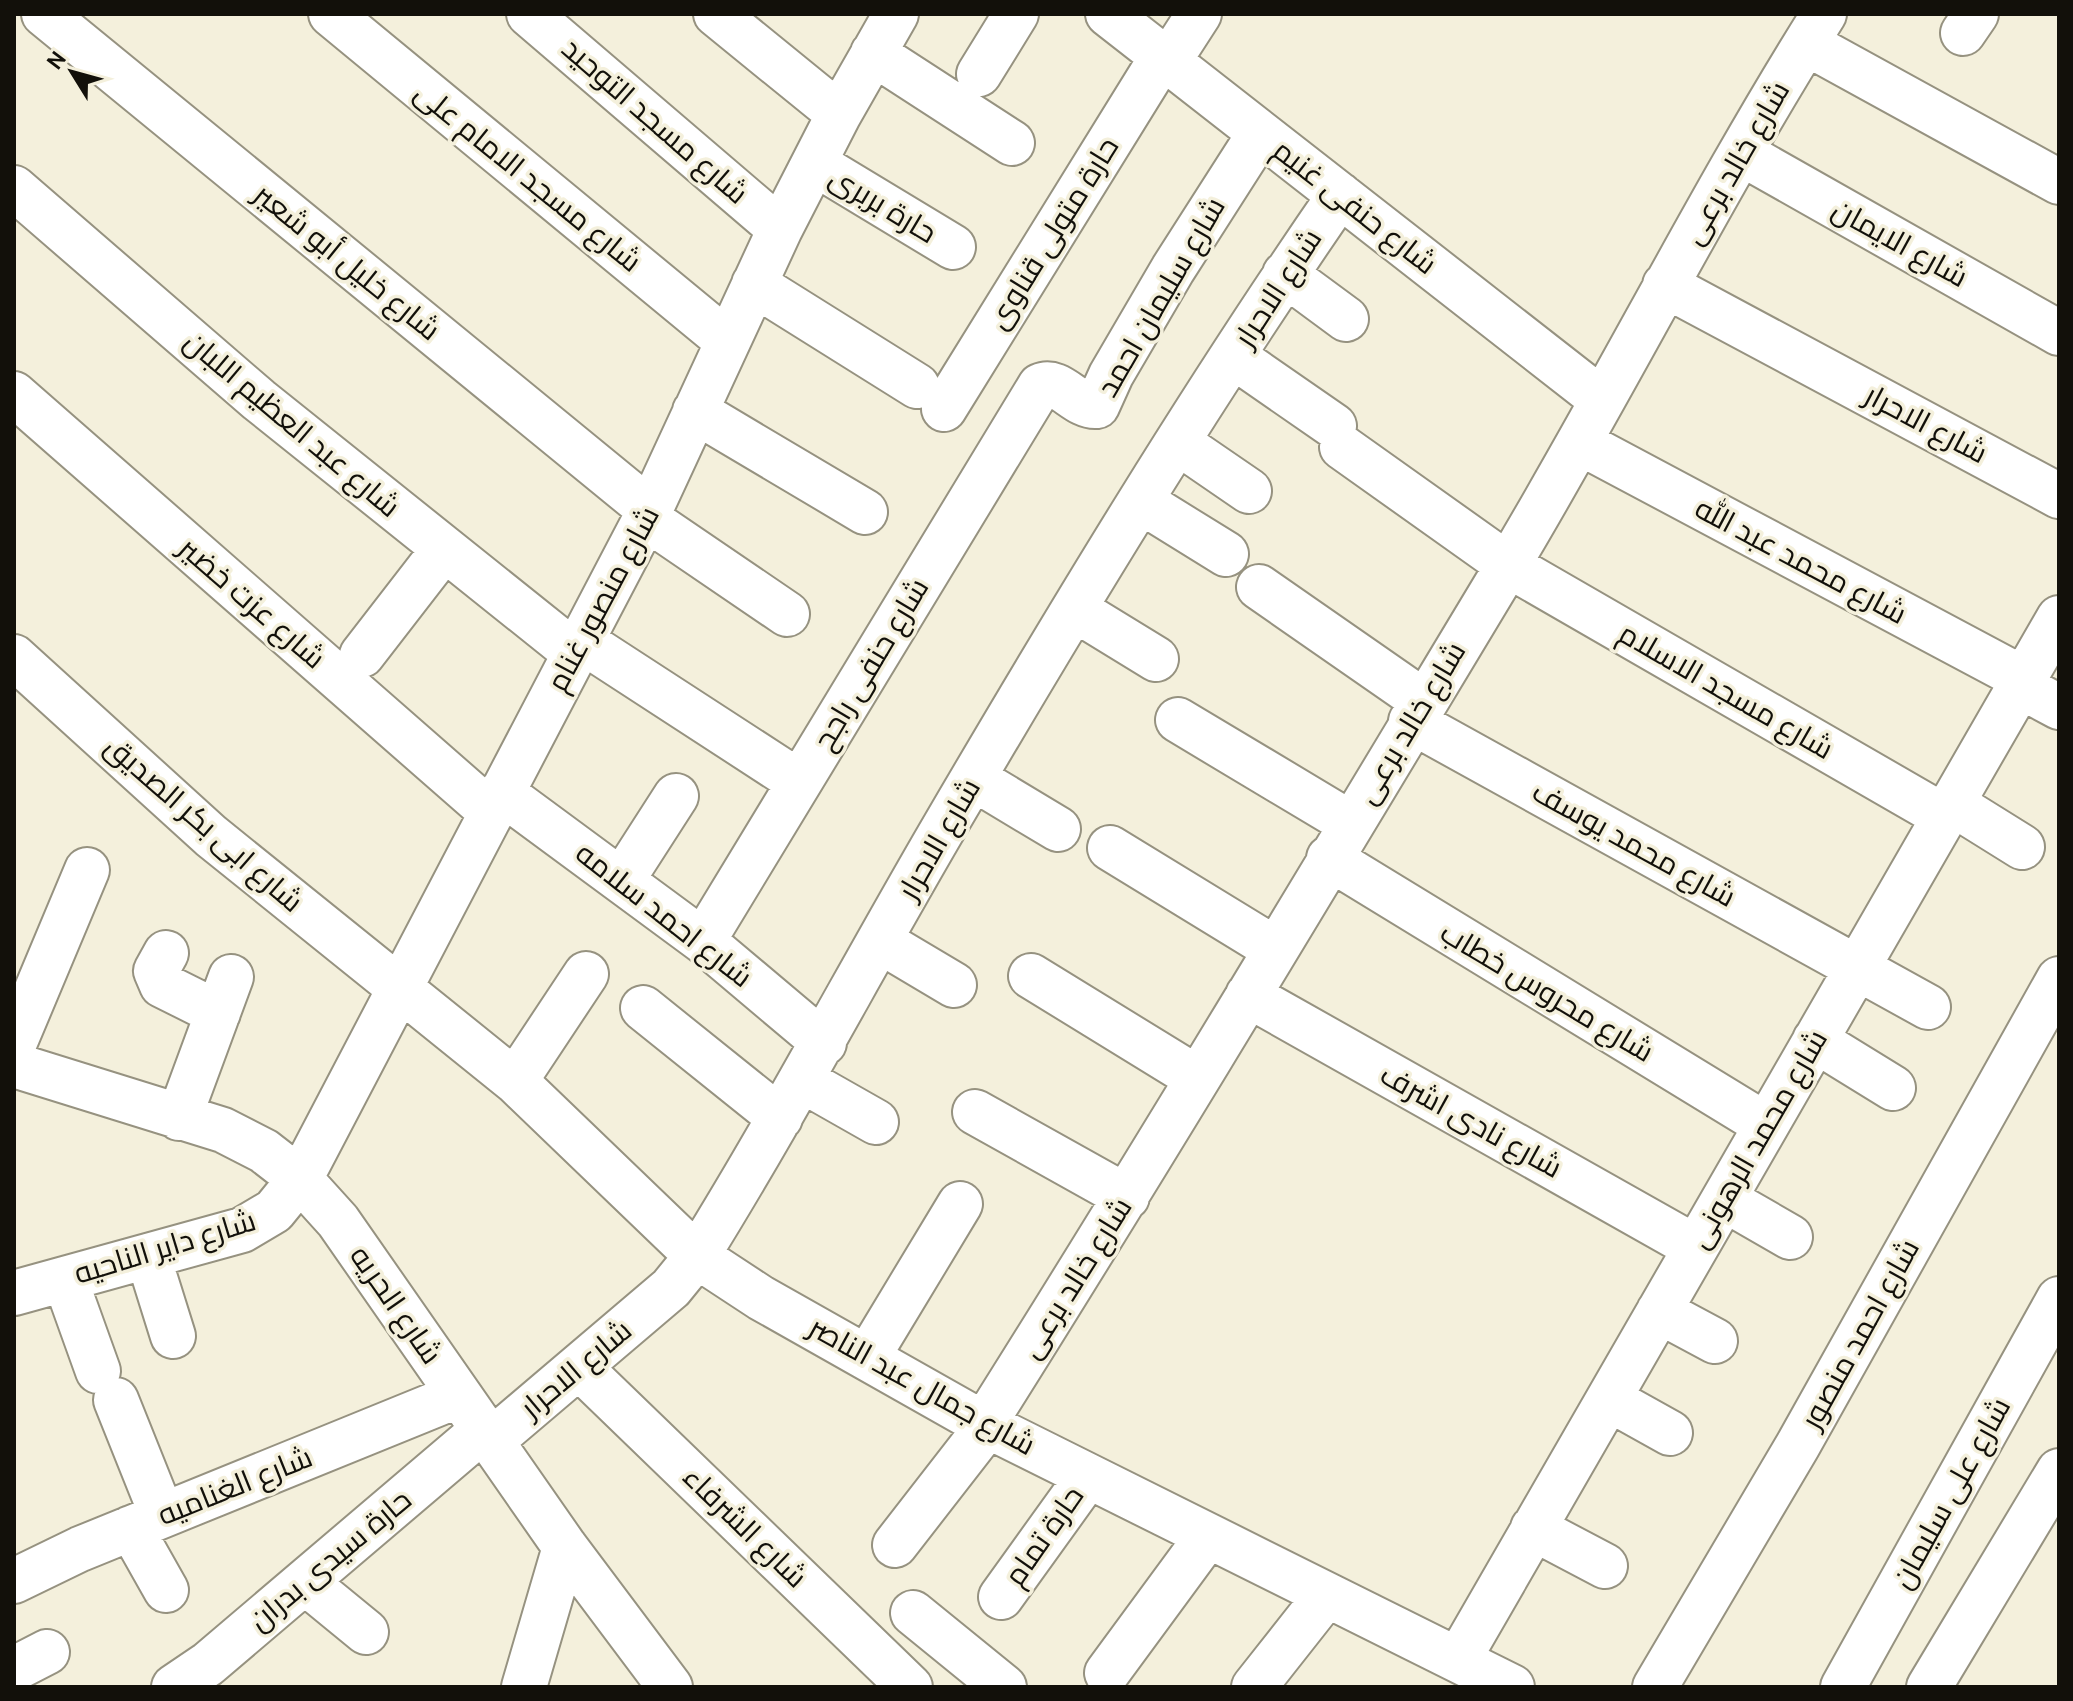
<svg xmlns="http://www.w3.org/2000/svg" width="2073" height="1701" font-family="Cabin,Cairo,sans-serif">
<rect width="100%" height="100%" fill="#f4f0dc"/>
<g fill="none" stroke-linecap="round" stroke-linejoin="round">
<defs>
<path id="minor" d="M44 14 650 510
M331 14 726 340
M529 14 780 229
M716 14 839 114
M1108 14 1602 400
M1963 33 1976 14
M1806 43 2059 182
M873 53 1012 143
M1168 62 1199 14
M979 74 1016 14
M1741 153 2059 333
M814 163 953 247
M14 188 259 400 575 653
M1285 274 1346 319
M754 284 917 386
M1665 285 2059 496
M1233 356 1334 426
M14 394 491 812
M944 409 1162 57
M695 411 865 512
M1579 442 2024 679
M1179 443 1249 491
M1342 447 1508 565 1945 817
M1142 502 1226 554
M646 518 787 614
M1259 587 1423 701
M1076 610 1156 659
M582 641 799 782
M362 655 444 549
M14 657 211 836 515 1081 697 1256 761 1298 984 1424 1512 1687
M2020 686 2059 707
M1178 720 1350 823
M1411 721 1928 1007
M973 778 1058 829
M501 792 703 941 824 1043
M1953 804 2022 847
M1110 848 1275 949
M1329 858 1766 1125
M622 880 676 796
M703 941 1040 386C1060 377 1076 408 1097 406L1111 375 1173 269 1260 133
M880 941 954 985
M166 953 156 971 162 985 218 1013
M1031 976 1197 1078
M1248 995 1695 1247
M643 1008 780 1118
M1815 1040 1893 1088
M14 1044 87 870
M14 1065 223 1130 264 1151 300 1179 338 1221 565 1547 670 1687
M802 1080 876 1122
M515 1081 586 974
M975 1112 1127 1197
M179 1118 231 977
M1724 1199 1790 1237
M148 1256 173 1336
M65 1279 98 1371
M14 1293 242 1230 274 1211 300 1179 650 510 780 229 839 114 896 14
M1659 1311 1715 1341
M867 1358 960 1204
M579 1367 910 1687
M1609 1399 1670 1433
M116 1400 162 1515
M984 1424C1163 1140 1335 852 1508 565 1617 383 1711 193 1824 14
M491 1441 671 1288 697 1256C784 1116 860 971 943 829 1069 614 1199 399 1340 195
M131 1528 166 1590
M1533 1528 1605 1566
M895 1545 989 1424
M14 1581 80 1549 459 1395
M305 1582 366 1632
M1001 1597 1088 1476
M913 1613 1004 1687
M1458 1660 2059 618
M14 1669 47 1652
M1107 1673 1207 1537
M174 1687 208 1664 483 1430
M524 1687 565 1547
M1254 1687 1325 1597
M1655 1687 1798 1445 2059 979
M1843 1687 2059 1299
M1929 1687 2059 1471"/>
</defs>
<use href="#minor" stroke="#969280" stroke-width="48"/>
<use href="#minor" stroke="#fff" stroke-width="44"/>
</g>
<g text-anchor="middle" stroke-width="7" stroke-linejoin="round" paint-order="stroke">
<g font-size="30" fill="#12100a" stroke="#f4f0dc">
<text transform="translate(655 121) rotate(41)" y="10">شارع مسجد التوحيد</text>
<text transform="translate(1736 163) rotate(-60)" y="10">شارع خالد برعى</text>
<text transform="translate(528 177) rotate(39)" y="10">شارع مسجد الامام على</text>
<text transform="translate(883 205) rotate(31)" y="10">حارة بربرى</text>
<text transform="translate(1355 207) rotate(38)" y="10">شارع حنفى غنيم</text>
<text transform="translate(1053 233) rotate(-58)" y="10">حارة متولى قناوى</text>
<text transform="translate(1900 243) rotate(29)" y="10">شارع الايمان</text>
<text transform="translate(347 262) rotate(39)" y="10">شارع خليل أبو شعير</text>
<text transform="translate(1278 288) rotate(-57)" y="10">شارع الاحرار</text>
<text transform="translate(1161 297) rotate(-60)" y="10">شارع سليمان احمد</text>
<text transform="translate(292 424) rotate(40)" y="10">شارع عبد العظيم اللبان</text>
<text transform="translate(1926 424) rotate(28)" y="10">شارع الاحرار</text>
<text transform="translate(1801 561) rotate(28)" y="10">شارع محمد عبد الله</text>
<text transform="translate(603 599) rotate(-62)" y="10">شارع منصور غنام</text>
<text transform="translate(252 603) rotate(41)" y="10">شارع عزت خضير</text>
<text transform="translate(871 664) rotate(-59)" y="10">شارع حنفى راجح</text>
<text transform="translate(1726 691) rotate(30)" y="10">شارع مسجد الاسلام</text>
<text transform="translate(1411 723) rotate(-59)" y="10">شارع خالد برعى</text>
<text transform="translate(204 824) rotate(41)" y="10">شارع ابى بكر الصديق</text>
<text transform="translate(939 839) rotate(-60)" y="10">شارع الاحرار</text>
<text transform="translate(1634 844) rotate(29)" y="10">شارع محمد يوسف</text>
<text transform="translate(664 915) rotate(38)" y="10">شارع احمد سلامه</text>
<text transform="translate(1547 992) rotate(31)" y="10">شارع محروس خطاب</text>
<text transform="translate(1471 1121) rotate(29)" y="10">شارع نادى اشرف</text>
<text transform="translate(1758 1139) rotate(-60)" y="10">شارع محمد الرهونى</text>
<text transform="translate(165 1247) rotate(-17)" y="10">شارع داير الناحيه</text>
<text transform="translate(1076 1278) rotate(-58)" y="10">شارع خالد برعى</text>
<text transform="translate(396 1305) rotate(55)" y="10">شارع الحريه</text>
<text transform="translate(1860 1334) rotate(-61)" y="10">شارع احمد منصور</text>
<text transform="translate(576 1369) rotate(-40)" y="10">شارع الاحرار</text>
<text transform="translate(922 1386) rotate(29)" y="10">شارع جمال عبد الناصر</text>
<text transform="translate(235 1486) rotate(-22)" y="10">شارع الغناميه</text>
<text transform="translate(1951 1493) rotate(-61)" y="10">شارع على سليمان</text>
<text transform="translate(745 1527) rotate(44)" y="10">شارع الشرفاء</text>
<text transform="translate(1044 1536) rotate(-55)" y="10">حارة تمام</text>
<text transform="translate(330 1560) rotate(-40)" y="10">حارة سيدى بدران</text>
</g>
</g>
<rect width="2073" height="1701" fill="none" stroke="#12100a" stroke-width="32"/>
<g transform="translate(72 72) rotate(307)" stroke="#f4f0dc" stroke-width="6" paint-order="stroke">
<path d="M0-6L14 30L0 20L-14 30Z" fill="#12100a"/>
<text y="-12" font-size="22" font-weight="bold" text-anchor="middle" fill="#12100a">N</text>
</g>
</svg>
